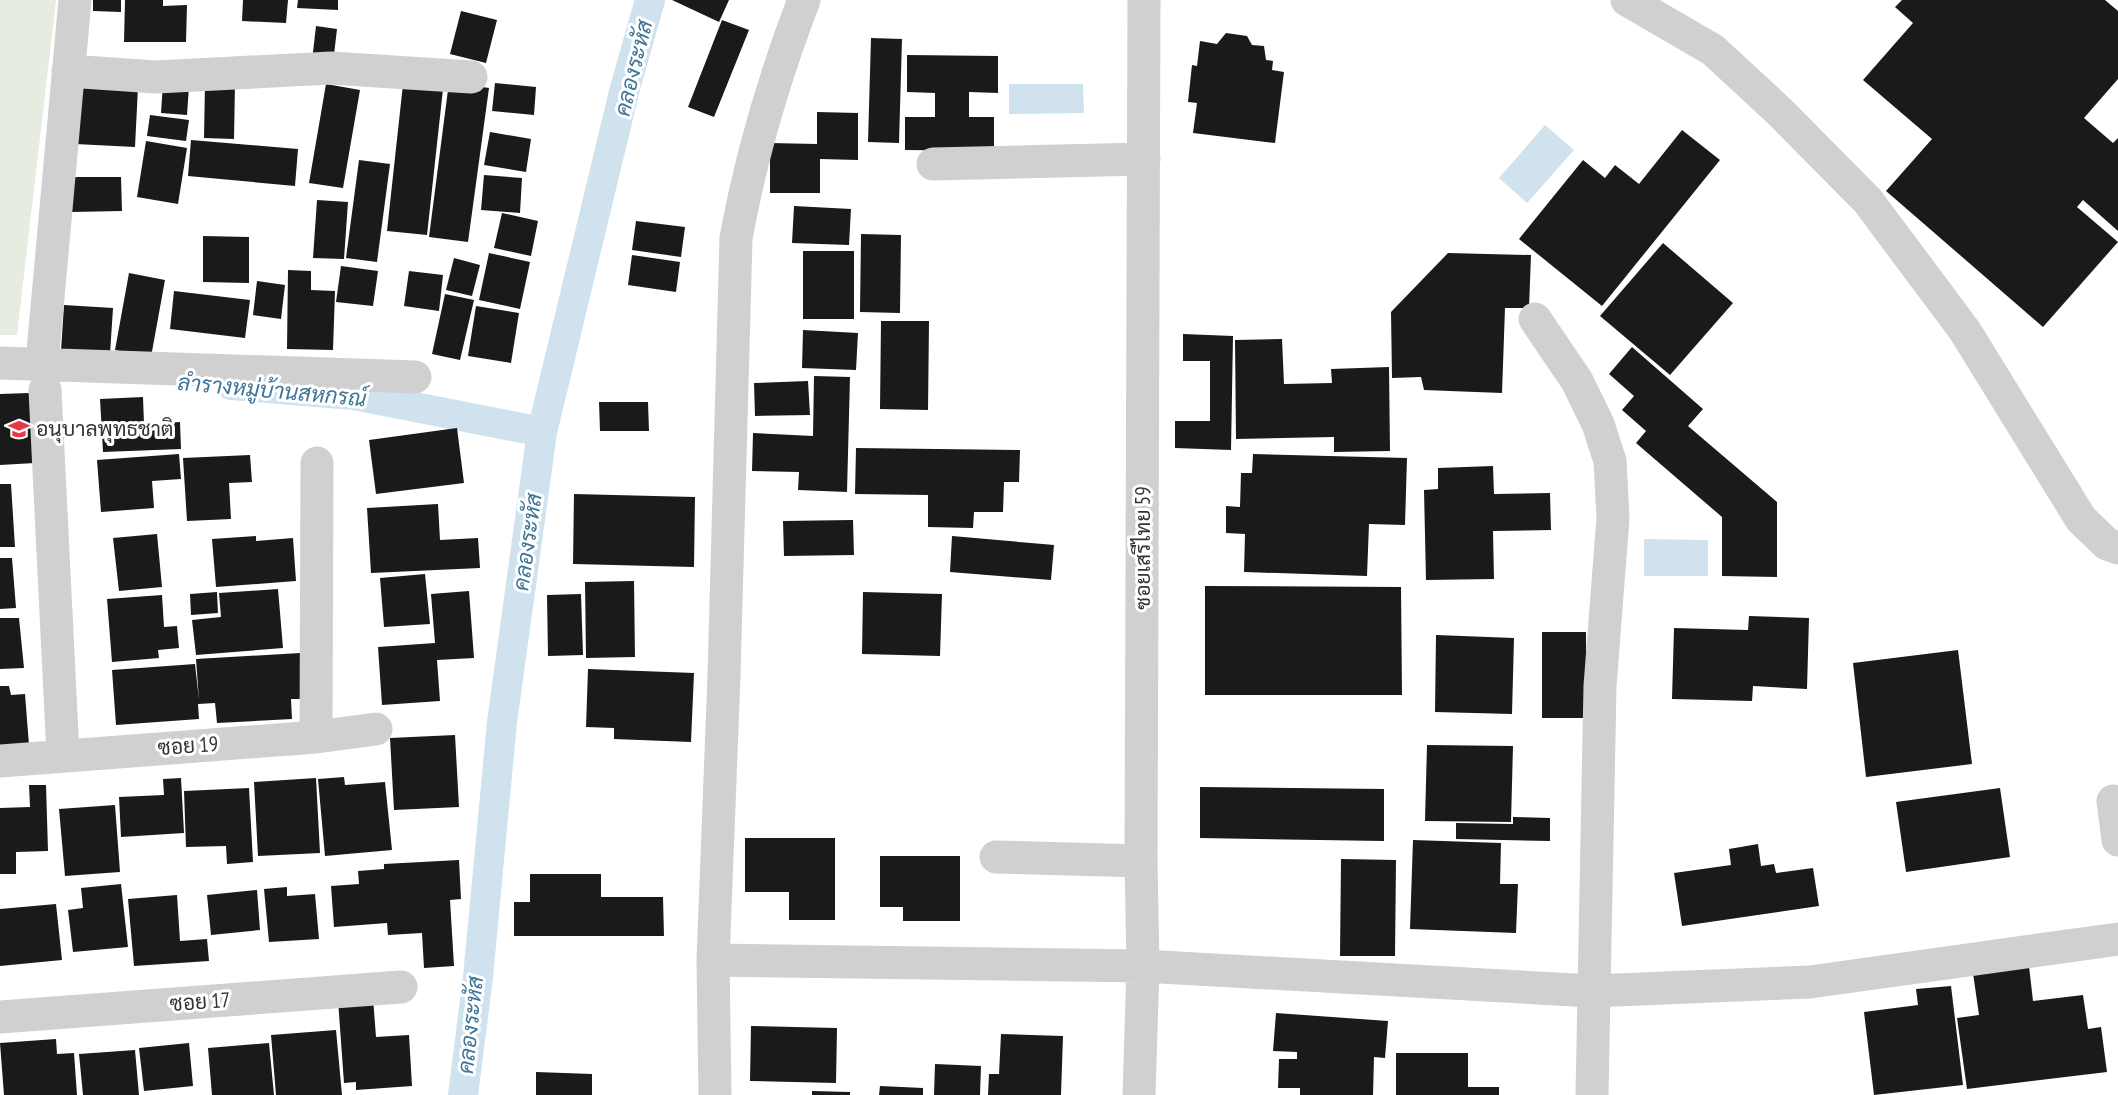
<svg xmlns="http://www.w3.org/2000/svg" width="2118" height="1095" font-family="'PT Sans Narrow',Sarabun,sans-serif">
<rect width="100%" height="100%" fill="#fff"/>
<path fill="#e6ecdf" d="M0 0H56L17 335H0Z"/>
<path fill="#cfe2ee" d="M1009 84H1083L1084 113 1009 114Z
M1545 125 1574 150 1527 203 1499 178Z
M1644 539 1708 540V576H1644Z"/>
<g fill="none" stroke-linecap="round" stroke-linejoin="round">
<path stroke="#cfe2ee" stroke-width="30" d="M231 385 354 395 542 432
M463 1095 478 977 502 722 542 432 625 88 650 0"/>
</g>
<path fill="#1a1a1a" d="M93 0H121V12L93 11Z
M125 0H163V6L187 5 186 42H124Z
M243 0H288L286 23 242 21Z
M298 0H338V10L297 8Z
M672 0H729L719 22Z
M1902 0H2105L2118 11V79L2084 118 2113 143 2118 138V231L2083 200 2077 207 2118 242 2043 327 1886 191 1932 139 1863 80 1913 23 1895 7Z
M461 11 497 20 486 63 450 54Z
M722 20 749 30 714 117 688 107Z
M316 26 337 29 333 63 312 61Z
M1226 33 1247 36 1252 45 1264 46 1266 60 1273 61 1272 70 1284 72 1275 143 1193 133 1197 103 1188 102 1192 65 1197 66 1200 41 1217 44Z
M871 38 902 39 899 143 868 142Z
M907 55 998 56V93L969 92V117H994V151L905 150V117H935V93L907 92Z
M404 75 444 80 427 235 387 231Z
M449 82 489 88 468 242 429 237Z
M79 83 138 87 135 147 75 144Z
M163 83 189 86 187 115 161 113Z
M205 83H235L234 139 204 138Z
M495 83 536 87 534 115 492 111Z
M326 84 360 90 343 188 309 183Z
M817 112 858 113V160L820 159V193H770V143L817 144Z
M150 115 189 120 186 141 147 136Z
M1682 130 1720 160 1602 306 1519 239 1583 160 1605 178 1615 165 1639 184Z
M490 132 531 139 526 172 484 165Z
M191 140 298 149 295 186 188 176Z
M146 141 187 148 178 204 137 197Z
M359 160 390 164 377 262 346 258Z
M484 175 522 178 520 213 481 210Z
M70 177H121L122 211 71 212Z
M317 200 348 202 344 259 313 258Z
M794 206 851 209 849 245 792 243Z
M502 213 538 221 531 256 494 248Z
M636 221 685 227 681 257 632 250Z
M861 234 901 235 900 313 860 312Z
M203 236 249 237V283L203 282Z
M1663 243 1733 303 1670 375 1600 316Z
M803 251H854V319H803Z
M489 253 530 262 520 309 479 300Z
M1448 253 1531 255 1529 308H1505L1502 393 1424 390 1421 377 1392 378 1391 312Z
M632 255 680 262 676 292 628 285Z
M454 258 480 265 472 296 446 290Z
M341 266 378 271 373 306 336 302Z
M288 270 311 271V290L335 291 333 350 287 349Z
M409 271 443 275 439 311 404 306Z
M129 273 165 280 151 357 115 350Z
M257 281 285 285 281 319 253 315Z
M174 291 250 300 245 338 170 329Z
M445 294 474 300 460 360 432 354Z
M64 305 113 308 110 354 61 351Z
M476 306 519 313 511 363 468 356Z
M881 321H929L928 410 880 409Z
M803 330 858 333 856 370 802 368Z
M1183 334 1233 336 1231 450 1175 448V421H1210V361H1183Z
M1282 339 1284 384 1332 383 1331 369 1389 367 1390 451 1334 452V437L1236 439 1235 340Z
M1632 347 1703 409 1688 426 1777 502V577L1722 576V517L1636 443 1646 431 1622 410 1634 396 1609 374Z
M814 376 850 377 847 492 798 490 799 472 752 471 753 433 813 436Z
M808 381 810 415 755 416 754 383Z
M29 393 35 463 0 465V394Z
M143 397 144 424 180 422 181 449 103 452 100 399Z
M599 402H648L649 431H600Z
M457 428 464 483 376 494 369 440Z
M856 448 1020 450 1019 482H1004L1003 512H974L973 528 928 527V495L855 494Z
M179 454 181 479 152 481 154 508 101 512 97 460Z
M1253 454 1407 458 1405 525 1369 524 1367 576 1244 572 1245 534 1226 533V506L1240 507 1241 473H1252Z
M250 455 252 482 229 483 231 519 187 521 183 458Z
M1493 466 1494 494 1550 493 1551 530 1493 531 1494 579 1426 580 1424 490 1438 489V468Z
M0 484H11L15 547H0Z
M574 494 695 497 694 567 573 564Z
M438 504 440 540 478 538 480 568 371 573 367 508Z
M853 520 854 555 784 556 783 521Z
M157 534 162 587 119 591 113 538Z
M256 536V541L293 538 296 581 216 587 212 539Z
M952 536 1054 545 1051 580 950 572Z
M0 558H12L16 608 0 609Z
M425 574 430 624 384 627 380 578Z
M634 581 635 657 586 658 585 582Z
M1205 586 1401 587 1402 695H1205Z
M278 589 283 648 196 655 192 620 221 617 219 593Z
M469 591 474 658 437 660 440 701 382 705 378 647 435 643 431 594Z
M217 592 218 613 191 615 190 594Z
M863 592 942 594 940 656 862 654Z
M581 594 583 655 548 656 547 595Z
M162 595 164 627 177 626 179 648 158 650 159 658 112 662 107 599Z
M1749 616 1809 618 1807 689 1753 686 1752 701 1672 699 1674 628 1748 630Z
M0 618H19L24 668 0 669Z
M1542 632H1586V718H1542Z
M1436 635 1514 638 1512 714 1435 712Z
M1958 650 1972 764 1866 777 1853 663Z
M300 653 303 699H291L292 719 217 723 215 703 198 704 199 719 116 725 112 670 195 664 199 700 196 659Z
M588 669 694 673 691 742 614 739V728L586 727Z
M0 686H9L11 695 25 694 29 745 0 746Z
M455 735 459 807 394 810 390 738Z
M1427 745 1513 746 1511 822 1425 821Z
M344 777 345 785 385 782 392 850 325 856 318 779Z
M181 778 184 833 121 837 119 797 164 795 163 779Z
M316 778 320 853 258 856 254 782Z
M29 785H46L48 851 16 852V874H0V808L30 807Z
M1200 787 1384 789V841L1200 838Z
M249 788 253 862 227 864 226 846 186 847 184 791Z
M2000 788 2010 857 1906 872 1896 802Z
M115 805 120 872 65 876 59 809Z
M1513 817 1550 818V841L1456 839V823L1513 824Z
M745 838H835V920H789V892H745Z
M1413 840 1501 843 1500 884H1518L1516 933 1410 929Z
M1758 844 1761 866 1774 864 1776 873 1813 868 1819 906 1682 926 1674 873 1731 865 1729 849Z
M880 856H960V921H903V907H880Z
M1341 859 1396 860 1395 956H1340Z
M459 860 461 899 450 900 454 966 424 968 422 933 388 935 387 923 334 927 331 886 359 884 358 871 384 869V864Z
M530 874H601V897H663L664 936H514V902H530Z
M121 884 128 947 73 952 68 910 83 908 81 888Z
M287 887V896L315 894 319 939 269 942 264 889Z
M257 890 260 930 211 935 207 895Z
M177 895 180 941 207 939 209 961 134 966 128 899Z
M56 904 62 960 0 966V909Z
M2029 966 2033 1001 2083 995 2088 1029 2101 1027 2107 1072 1967 1089 1957 1018 1979 1015 1973 973Z
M1951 986 1963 1085 1874 1095 1864 1012 1918 1005 1916 989Z
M373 998 376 1037 409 1035 412 1086 356 1090V1082L344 1083 338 1000Z
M1276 1013 1388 1021 1385 1058 1374 1057 1373 1095H1300V1088H1278L1279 1059H1297V1052L1273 1051Z
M751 1026 837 1028 836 1083 750 1081Z
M336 1030 342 1095H276L271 1035Z
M1001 1034 1063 1036 1061 1095H988L989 1074H999Z
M56 1039 57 1054 74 1053 77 1095H4L0 1043Z
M189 1043 193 1086 144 1091 139 1048Z
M269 1043 274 1095H212L208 1048Z
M135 1050 139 1095H83L79 1054Z
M1396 1053H1468V1087H1499V1095H1396Z
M935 1064 981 1066 980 1095H934Z
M536 1072 592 1074V1095H536Z
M880 1086 923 1088V1095H879Z
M812 1091 850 1092V1095H812Z"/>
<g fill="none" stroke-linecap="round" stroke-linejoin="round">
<path stroke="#d0d0d0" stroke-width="33" d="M1627 0 1713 50 1781 113 1868 201 1965 331 2081 519 2107 544 2118 548
M68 71 156 77 331 68 471 77
M933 164 1144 159
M1535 319 1577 381 1598 424 1610 461 1613 518 1600 686 1592 1095
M0 363 415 377
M42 363 75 0
M45 390 63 755
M316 737 317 463
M0 761 316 737 376 729
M2113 801 2118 840
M996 857 1141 861
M713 960 1143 966 1592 991 1810 982 2118 939
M0 1017 401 987
M715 1095 713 960 724 676 736 238C751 156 774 78 804 0
M1139 1095 1143 966 1141 861 1144 0"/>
</g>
<defs>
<symbol id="school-bare" viewBox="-9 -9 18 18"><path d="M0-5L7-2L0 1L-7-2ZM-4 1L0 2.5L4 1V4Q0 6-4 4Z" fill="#e63946" stroke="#fff" stroke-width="2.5" paint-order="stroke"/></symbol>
</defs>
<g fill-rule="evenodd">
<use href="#school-bare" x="4" y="414" width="30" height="30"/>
</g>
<g text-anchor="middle" stroke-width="6" stroke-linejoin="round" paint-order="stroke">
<g font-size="21" fill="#333" stroke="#fff" text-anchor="start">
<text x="36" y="436">อนุบาลพุทธชาติ</text>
</g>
<g font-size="21" fill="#333" stroke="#fff">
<text transform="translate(1143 548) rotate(-90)" y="7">ซอยเสรีไทย 59</text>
<text transform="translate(188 746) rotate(-4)" y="7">ซอย 19</text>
<text transform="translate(200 1002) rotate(-4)" y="7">ซอย 17</text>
</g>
<g font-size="22" font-style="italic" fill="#3f7597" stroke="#fff">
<text transform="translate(633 68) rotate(-76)" y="8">คลองระหัส</text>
<text transform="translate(272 390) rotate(5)" y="8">ลำรางหมู่บ้านสหกรณ์</text>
<text transform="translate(527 542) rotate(-82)" y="8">คลองระหัส</text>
<text transform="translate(470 1025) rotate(-84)" y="8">คลองระหัส</text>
</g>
</g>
</svg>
